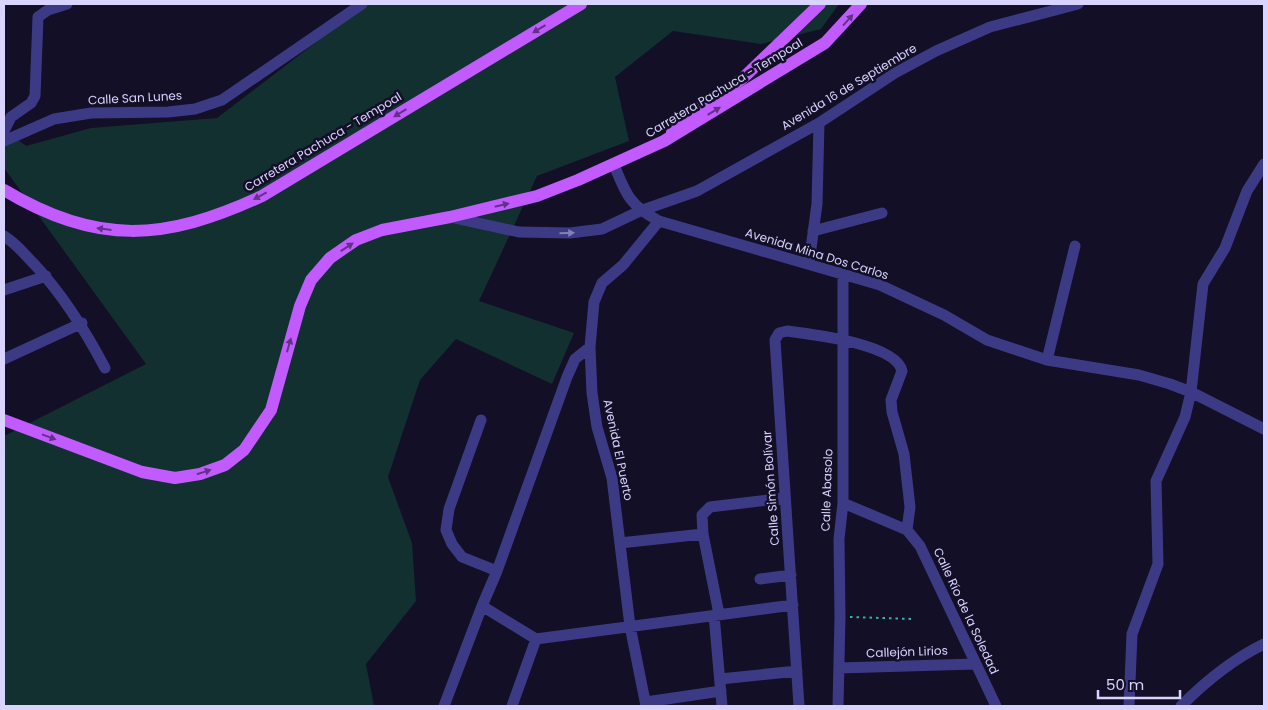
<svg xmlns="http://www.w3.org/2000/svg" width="1268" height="710" font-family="Poppins,sans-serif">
<rect width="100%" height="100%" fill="#130f26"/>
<path fill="#12302f" d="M366 4H839L821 29 761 44 673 31 615 77 629 141 537 176 479 301 574 333 552 384 456 339 420 380 388 477 412 543 416 601 366 664 374 706H4V436L146 364 4 168V129L26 146 91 128 217 118Z"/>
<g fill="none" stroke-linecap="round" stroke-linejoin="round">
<path stroke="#2fb8b0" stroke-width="2" stroke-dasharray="2.5 4" stroke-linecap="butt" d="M850 617 913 619"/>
<path stroke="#3d3a85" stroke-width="11" d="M4 131 11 117 31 103 35 96 38 17 48 10 67 4
M4 141 54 119 91 113 168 112 195 109 222 100 362 4
M614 165C626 194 629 205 659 221L880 285 944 315 987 340 1047 360 1139 375 1170 384 1191 392 1264 429
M450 217 519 232 570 233 602 229 640 211 697 191 819 123 895 73 936 51 990 27 1078 4
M813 231 882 213
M4 236C17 244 24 254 35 265 64 296 85 330 105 368
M809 263 817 204 819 123
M4 290 46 276
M4 359 82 323
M1047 360 1075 246
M481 420 449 509 446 530 452 544 462 557 497 571
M843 503 907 530 920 546 996 706
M620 543 703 534
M760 579 791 575
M482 606 536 639 793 605
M719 614 703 534 702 515 710 507 784 498
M714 615 722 706
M839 668 975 664
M720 679 797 671
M646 702 721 691
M444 706 482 606 497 571 567 377 575 359 590 347
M512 706 536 639
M646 706 630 626 612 478 597 427 592 393 590 347 594 302 602 283 623 265 659 221
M799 706 775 340 779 333 787 331C811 334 896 344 902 371L891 400 892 412 904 454 910 507 907 530
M838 706 840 617 839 539 843 503V274
M1129 706 1132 634 1158 564 1156 481 1185 417 1191 392 1203 284 1225 248 1247 191 1264 164
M1181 706C1205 682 1233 659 1264 644"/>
<path stroke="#c25bff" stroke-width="12" d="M672 132 687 115 742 79 820 4
M4 190C97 246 165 241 262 196L581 4
M4 420 142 472 175 478 200 474 225 465 244 450 271 410 300 306 311 280 330 258 356 240 382 230 450 217 537 196 578 180 664 141 825 43 861 4"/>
</g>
<defs><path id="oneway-solid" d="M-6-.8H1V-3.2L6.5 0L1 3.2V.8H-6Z" transform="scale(1.25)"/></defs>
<g fill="#623188">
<use href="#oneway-solid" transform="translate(848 20) rotate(-48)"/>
<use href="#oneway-solid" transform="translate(539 29) rotate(149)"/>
<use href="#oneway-solid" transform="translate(714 111) rotate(-31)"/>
<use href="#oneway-solid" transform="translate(400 113) rotate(149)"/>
<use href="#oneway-solid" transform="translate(260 196) rotate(152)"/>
<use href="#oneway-solid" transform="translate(502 205) rotate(-13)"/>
<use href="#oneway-solid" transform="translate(104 229) rotate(-173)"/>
<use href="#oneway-solid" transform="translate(347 247) rotate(-33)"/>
<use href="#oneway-solid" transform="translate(289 345) rotate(-74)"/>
<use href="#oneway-solid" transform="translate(49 437) rotate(20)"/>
<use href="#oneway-solid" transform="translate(204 472) rotate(-17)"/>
</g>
<use fill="#837fbc" href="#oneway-solid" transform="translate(567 233) rotate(-1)"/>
<g text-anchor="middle" stroke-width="5" stroke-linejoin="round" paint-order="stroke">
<g font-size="12" fill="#d9d4ff" stroke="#130f26">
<text transform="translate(849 87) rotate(-31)" y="4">Avenida 16 de Septiembre</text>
<text transform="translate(724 88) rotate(-31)" y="4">Carretera Pachuca - Tempoal</text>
<text transform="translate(135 98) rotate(-3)" y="4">Calle San Lunes</text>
<text transform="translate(323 142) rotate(-31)" y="4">Carretera Pachuca - Tempoal</text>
<text transform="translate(817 254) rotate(17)" y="4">Avenida Mina Dos Carlos</text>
<text transform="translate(618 450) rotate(78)" y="4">Avenida El Puerto</text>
<text transform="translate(771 488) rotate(-94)" y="4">Calle Simón Bolívar</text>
<text transform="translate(827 490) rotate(-88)" y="4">Calle Abasolo</text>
<text transform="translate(966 611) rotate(65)" y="4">Calle Río de la Soledad</text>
<text transform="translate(907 652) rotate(-2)" y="4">Callejón Lirios</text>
</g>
</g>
<rect width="1268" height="710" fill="none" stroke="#d9d4ff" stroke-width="10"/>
<path d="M1098 690v8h82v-8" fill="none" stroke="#d9d4ff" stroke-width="2.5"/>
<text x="1106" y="690" font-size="15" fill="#d9d4ff" stroke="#130f26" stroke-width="4" paint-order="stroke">50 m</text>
</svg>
